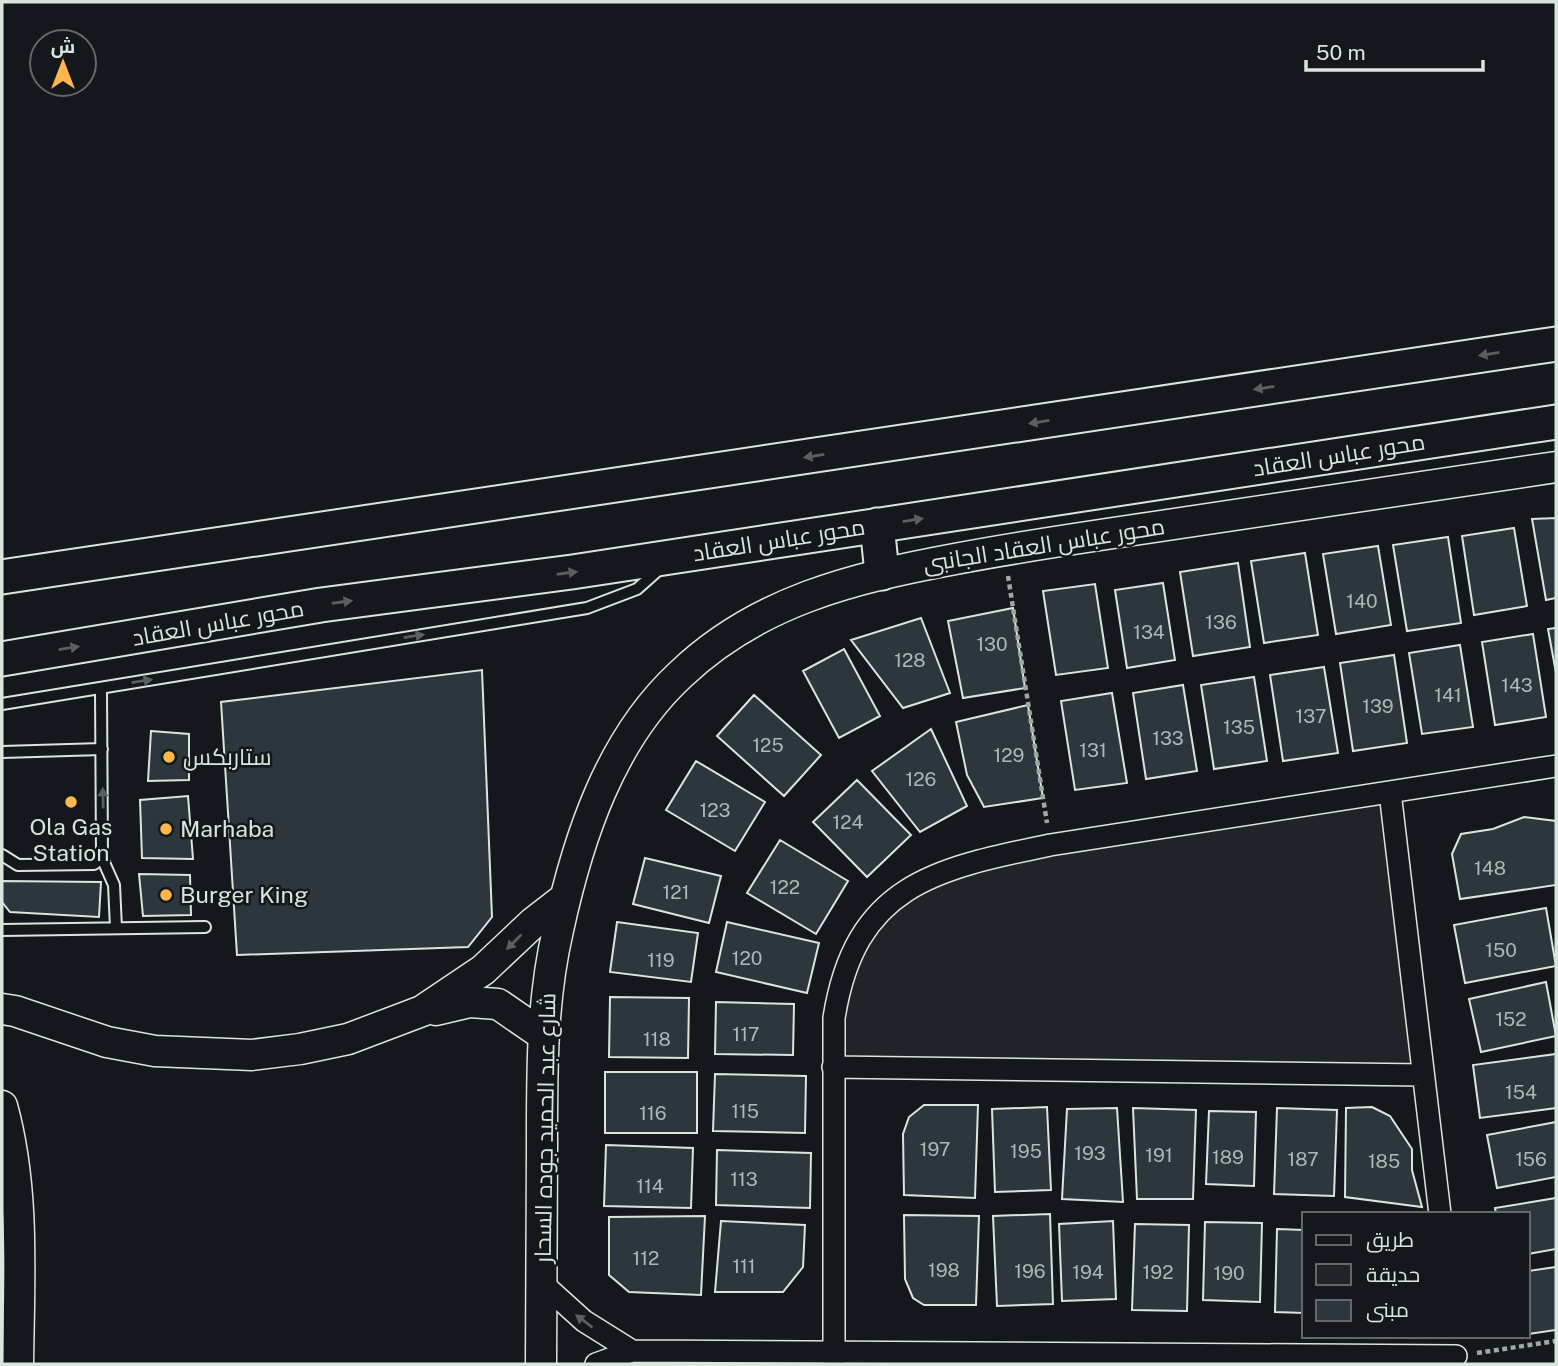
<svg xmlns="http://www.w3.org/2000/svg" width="1558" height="1366" font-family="'Public Sans',Cairo,sans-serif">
<rect width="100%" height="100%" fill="#14181c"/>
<path fill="#202428" stroke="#939e99" stroke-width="2" d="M1390 792 1423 1075 833 1067 857 942 950 870Z"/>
<path fill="#2c363c" stroke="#d8e6dc" stroke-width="2" d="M1556 518V598L1546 600 1532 519Z
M1514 528 1527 606 1474 615 1462 536Z
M1448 537 1461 623 1407 631 1393 545Z
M1378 546 1391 625 1336 634 1323 554Z
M1305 553 1318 635 1264 643 1251 561Z
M1238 563 1250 647 1193 656 1180 572Z
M1163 583 1175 660 1127 668 1115 590Z
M1095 584 1108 668 1056 675 1043 591Z
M1013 608 1025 688 963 698 948 621Z
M921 618 950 693 903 708 851 640Z
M1556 628V673L1548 629Z
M1533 634 1546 717 1495 725 1482 642Z
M1460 645 1473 727 1422 734 1409 653Z
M844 649 880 716 839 738 803 671Z
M1394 655 1407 743 1353 751 1340 663Z
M1324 667 1338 753 1283 761 1270 675Z
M482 670 492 917 468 947 237 955 221 702Z
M1254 677 1267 761 1214 769 1201 685Z
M1183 685 1197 771 1146 779 1133 693Z
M1112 693 1127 783 1075 790 1061 701Z
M754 695 821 755 784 796 717 736Z
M1028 705 1043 798 984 807 967 775 956 722Z
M931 729 967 806 920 832 872 771Z
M151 731 189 734V780L148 781Z
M696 761 765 802 735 851 666 810Z
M857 780 911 835 867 877 813 822Z
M188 796 193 859 142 858 140 800Z
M1524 817 1556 821V885L1460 899 1452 854 1461 834 1493 829Z
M780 840 848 881 816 934 747 893Z
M645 858 721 876 709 923 633 904Z
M139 874 190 875 191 915 143 916Z
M2 881 101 882 99 917 10 912 2 902Z
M1546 908 1556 966 1465 983 1454 925Z
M617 922 698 933 691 982 610 972Z
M727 922 819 943 807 993 716 972Z
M1546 982 1556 1036 1481 1052 1469 999Z
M610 997 689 998 688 1058 609 1057Z
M716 1002 794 1004 793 1055 715 1054Z
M1556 1054V1108L1480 1118 1473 1065Z
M605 1072H697V1133H605Z
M715 1074 806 1076 805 1133 713 1131Z
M924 1105H978L975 1198 904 1195 903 1134 909 1117Z
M1047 1107 1051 1190 995 1192 992 1109Z
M1372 1107 1390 1116 1412 1149V1170L1422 1207 1345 1197 1346 1108Z
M1117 1108 1123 1202 1062 1199 1067 1109Z
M1133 1108 1196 1110 1193 1199H1137Z
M1277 1108 1337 1110 1334 1196 1274 1194Z
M1209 1111 1256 1112 1254 1186 1206 1184Z
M1556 1122V1177L1497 1188 1487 1135Z
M606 1145 693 1148 691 1208 604 1206Z
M717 1150 811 1153 810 1208 716 1205Z
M1556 1198V1249L1528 1254V1214H1496L1495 1208Z
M1050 1214 1053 1304 997 1306 993 1216Z
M904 1215 979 1216 976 1305H924L913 1298 905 1279Z
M705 1216 701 1295 629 1292 609 1275V1217Z
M721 1221 805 1225 803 1267 783 1292H715Z
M1113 1221 1116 1299 1062 1301 1059 1224Z
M1205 1222 1262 1223 1260 1302 1203 1300Z
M1135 1224 1189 1225 1187 1311 1132 1310Z
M1277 1229 1304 1230V1313L1275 1312Z
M1556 1267V1330L1528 1334V1271Z"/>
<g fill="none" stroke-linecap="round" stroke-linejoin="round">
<defs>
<path id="lane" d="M2 704 587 608 637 589 664 565
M2 752 102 749
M2 855 18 865 94 864 102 858 101 688
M102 858 114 885 116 928
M2 930 205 927"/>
<path id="street" d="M1390 792 1440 1214
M833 1067 1423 1075
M542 1283 584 1321 632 1351
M596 1364 632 1351 1456 1356
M834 1364V1018C855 885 934 869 1050 845L1556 766"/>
<path id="secondary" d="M2 1009 15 1011 107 1042 155 1051 252 1055 300 1049 348 1039 422 1011 483 970 534 922 565 898
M436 1010 470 1002 498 1004 543 1035
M2 1106C25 1189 19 1278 18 1364
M541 1364C542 1293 542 1222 542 1151 542 1076 541 1003 558 930 578 838 610 740 680 675 757 601 853 578 955 559 1028 545 1101 535 1174 524 1302 505 1429 486 1556 467"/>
<path id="primary" d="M877 525 882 573
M2 577 1556 344
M2 659 321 605 572 572 1556 422"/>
</defs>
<use href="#lane" stroke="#d8e6dc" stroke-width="14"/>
<use href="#street" stroke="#d8e6dc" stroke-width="24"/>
<use href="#secondary" stroke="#d8e6dc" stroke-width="33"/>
<use href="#primary" stroke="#d8e6dc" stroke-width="37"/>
<path stroke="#9da8a2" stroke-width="4.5" stroke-dasharray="5 3.5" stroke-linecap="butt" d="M1008 576 1047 823
M1477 1353 1556 1341"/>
<use href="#lane" stroke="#14181c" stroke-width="10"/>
<use href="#street" stroke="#14181c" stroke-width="21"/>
<use href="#secondary" stroke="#14181c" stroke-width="30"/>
<use href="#primary" stroke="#14181c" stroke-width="33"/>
</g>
<defs><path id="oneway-solid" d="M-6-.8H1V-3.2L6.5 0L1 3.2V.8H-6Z" transform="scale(1.75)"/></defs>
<g fill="#59605f">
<use href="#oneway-solid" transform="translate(1489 354) rotate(171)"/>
<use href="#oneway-solid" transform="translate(1264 388) rotate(171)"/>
<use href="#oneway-solid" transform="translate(1039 422) rotate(171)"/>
<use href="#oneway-solid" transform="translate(814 456) rotate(171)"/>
<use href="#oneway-solid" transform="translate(913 520) rotate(-9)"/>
<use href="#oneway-solid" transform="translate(567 573) rotate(-8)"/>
<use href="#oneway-solid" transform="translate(342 602) rotate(-8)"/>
<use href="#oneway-solid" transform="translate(414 636) rotate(-9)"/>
<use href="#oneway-solid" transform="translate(69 648) rotate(-9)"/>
<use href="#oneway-solid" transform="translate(142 681) rotate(-9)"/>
<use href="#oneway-solid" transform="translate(103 798) rotate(-91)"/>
<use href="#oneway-solid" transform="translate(514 942) rotate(135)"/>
<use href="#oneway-solid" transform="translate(584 1321) rotate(-143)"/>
</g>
<g fill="#ffb74d" stroke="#14181c" stroke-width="2.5">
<circle cx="169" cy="757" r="7"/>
<circle cx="71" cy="802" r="7"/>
<circle cx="166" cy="829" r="7"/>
<circle cx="166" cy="895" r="7"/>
</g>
<g text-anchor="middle" stroke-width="5" stroke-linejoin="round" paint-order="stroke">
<g font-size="19" fill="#adbab4">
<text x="1362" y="608">140</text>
<text x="1221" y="629">136</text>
<text x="1149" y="639">134</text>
<text x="992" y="651">130</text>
<text x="910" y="667">128</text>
<text x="1517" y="692">143</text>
<text x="1448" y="702">141</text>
<text x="1378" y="713">139</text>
<text x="1311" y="723">137</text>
<text x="1239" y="734">135</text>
<text x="1168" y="745">133</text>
<text x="768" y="752">125</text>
<text x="1093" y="757">131</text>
<text x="1009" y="762">129</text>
<text x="921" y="786">126</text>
<text x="715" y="817">123</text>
<text x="848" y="829">124</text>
<text x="1490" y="875">148</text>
<text x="785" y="894">122</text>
<text x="676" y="899">121</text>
<text x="1501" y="957">150</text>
<text x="747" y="965">120</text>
<text x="661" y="967">119</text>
<text x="1511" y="1026">152</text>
<text x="746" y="1041">117</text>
<text x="657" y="1046">118</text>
<text x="1521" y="1099">154</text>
<text x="745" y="1118">115</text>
<text x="653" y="1120">116</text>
<text x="935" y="1156">197</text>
<text x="1026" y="1158">195</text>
<text x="1090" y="1160">193</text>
<text x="1159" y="1162">191</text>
<text x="1228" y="1164">189</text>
<text x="1303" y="1166">187</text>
<text x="1531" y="1166">156</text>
<text x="1384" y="1168">185</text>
<text x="744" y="1186">113</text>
<text x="650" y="1193">114</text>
<text x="646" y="1265">112</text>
<text x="744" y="1273">111</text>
<text x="944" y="1277">198</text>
<text x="1030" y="1278">196</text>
<text x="1088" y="1279">194</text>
<text x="1158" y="1279">192</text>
<text x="1229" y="1280">190</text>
</g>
<g font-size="23" fill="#d8e6dc" stroke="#14181c">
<text transform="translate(1339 455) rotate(-9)" y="8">محور عباس العقاد</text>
<text transform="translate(779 540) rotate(-9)" y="8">محور عباس العقاد</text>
<text transform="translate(1044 545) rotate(-9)" y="8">محور عباس العقاد الجانبى</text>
<text transform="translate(218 623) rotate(-10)" y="8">محور عباس العقاد</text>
<text transform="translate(545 1128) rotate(-89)" y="8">شارع عبد الحميد جوده السحار</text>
</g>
<g font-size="23" fill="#d8e6dc" stroke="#14181c" text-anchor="start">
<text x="183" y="765">ستاربكس</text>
<text x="71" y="835" text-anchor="middle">Ola Gas<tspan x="71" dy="26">Station</tspan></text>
<text x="180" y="837">Marhaba</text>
<text x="180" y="903">Burger King</text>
</g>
</g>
<rect width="1558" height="1366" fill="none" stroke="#d8e6dc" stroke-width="7"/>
<rect x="1302" y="1212" width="228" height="126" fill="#14181c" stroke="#626a69" stroke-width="2"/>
<rect x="1316" y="1235" width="35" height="10" fill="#14181c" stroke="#626a69" stroke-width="2"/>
<text x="1366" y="1247" font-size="21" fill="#d8e6dc">طريق</text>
<rect x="1316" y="1264" width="35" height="21" fill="#202428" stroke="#626a69" stroke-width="2"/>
<text x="1366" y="1282" font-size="21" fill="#d8e6dc">حديقة</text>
<rect x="1316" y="1300" width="35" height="21" fill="#2c363c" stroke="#626a69" stroke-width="2"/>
<text x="1366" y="1317" font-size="21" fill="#d8e6dc">مبنى</text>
<g transform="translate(63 63)"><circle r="33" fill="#14181c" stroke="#626a69" stroke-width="2"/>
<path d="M0-5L12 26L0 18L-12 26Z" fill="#ffb74d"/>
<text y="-10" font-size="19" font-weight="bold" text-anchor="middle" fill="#d8e6dc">ش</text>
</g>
<path d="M1306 60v10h177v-10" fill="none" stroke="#d8e6dc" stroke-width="3.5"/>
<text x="1316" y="60" font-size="21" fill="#d8e6dc" stroke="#14181c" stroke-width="5" paint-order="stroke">50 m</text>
</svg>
